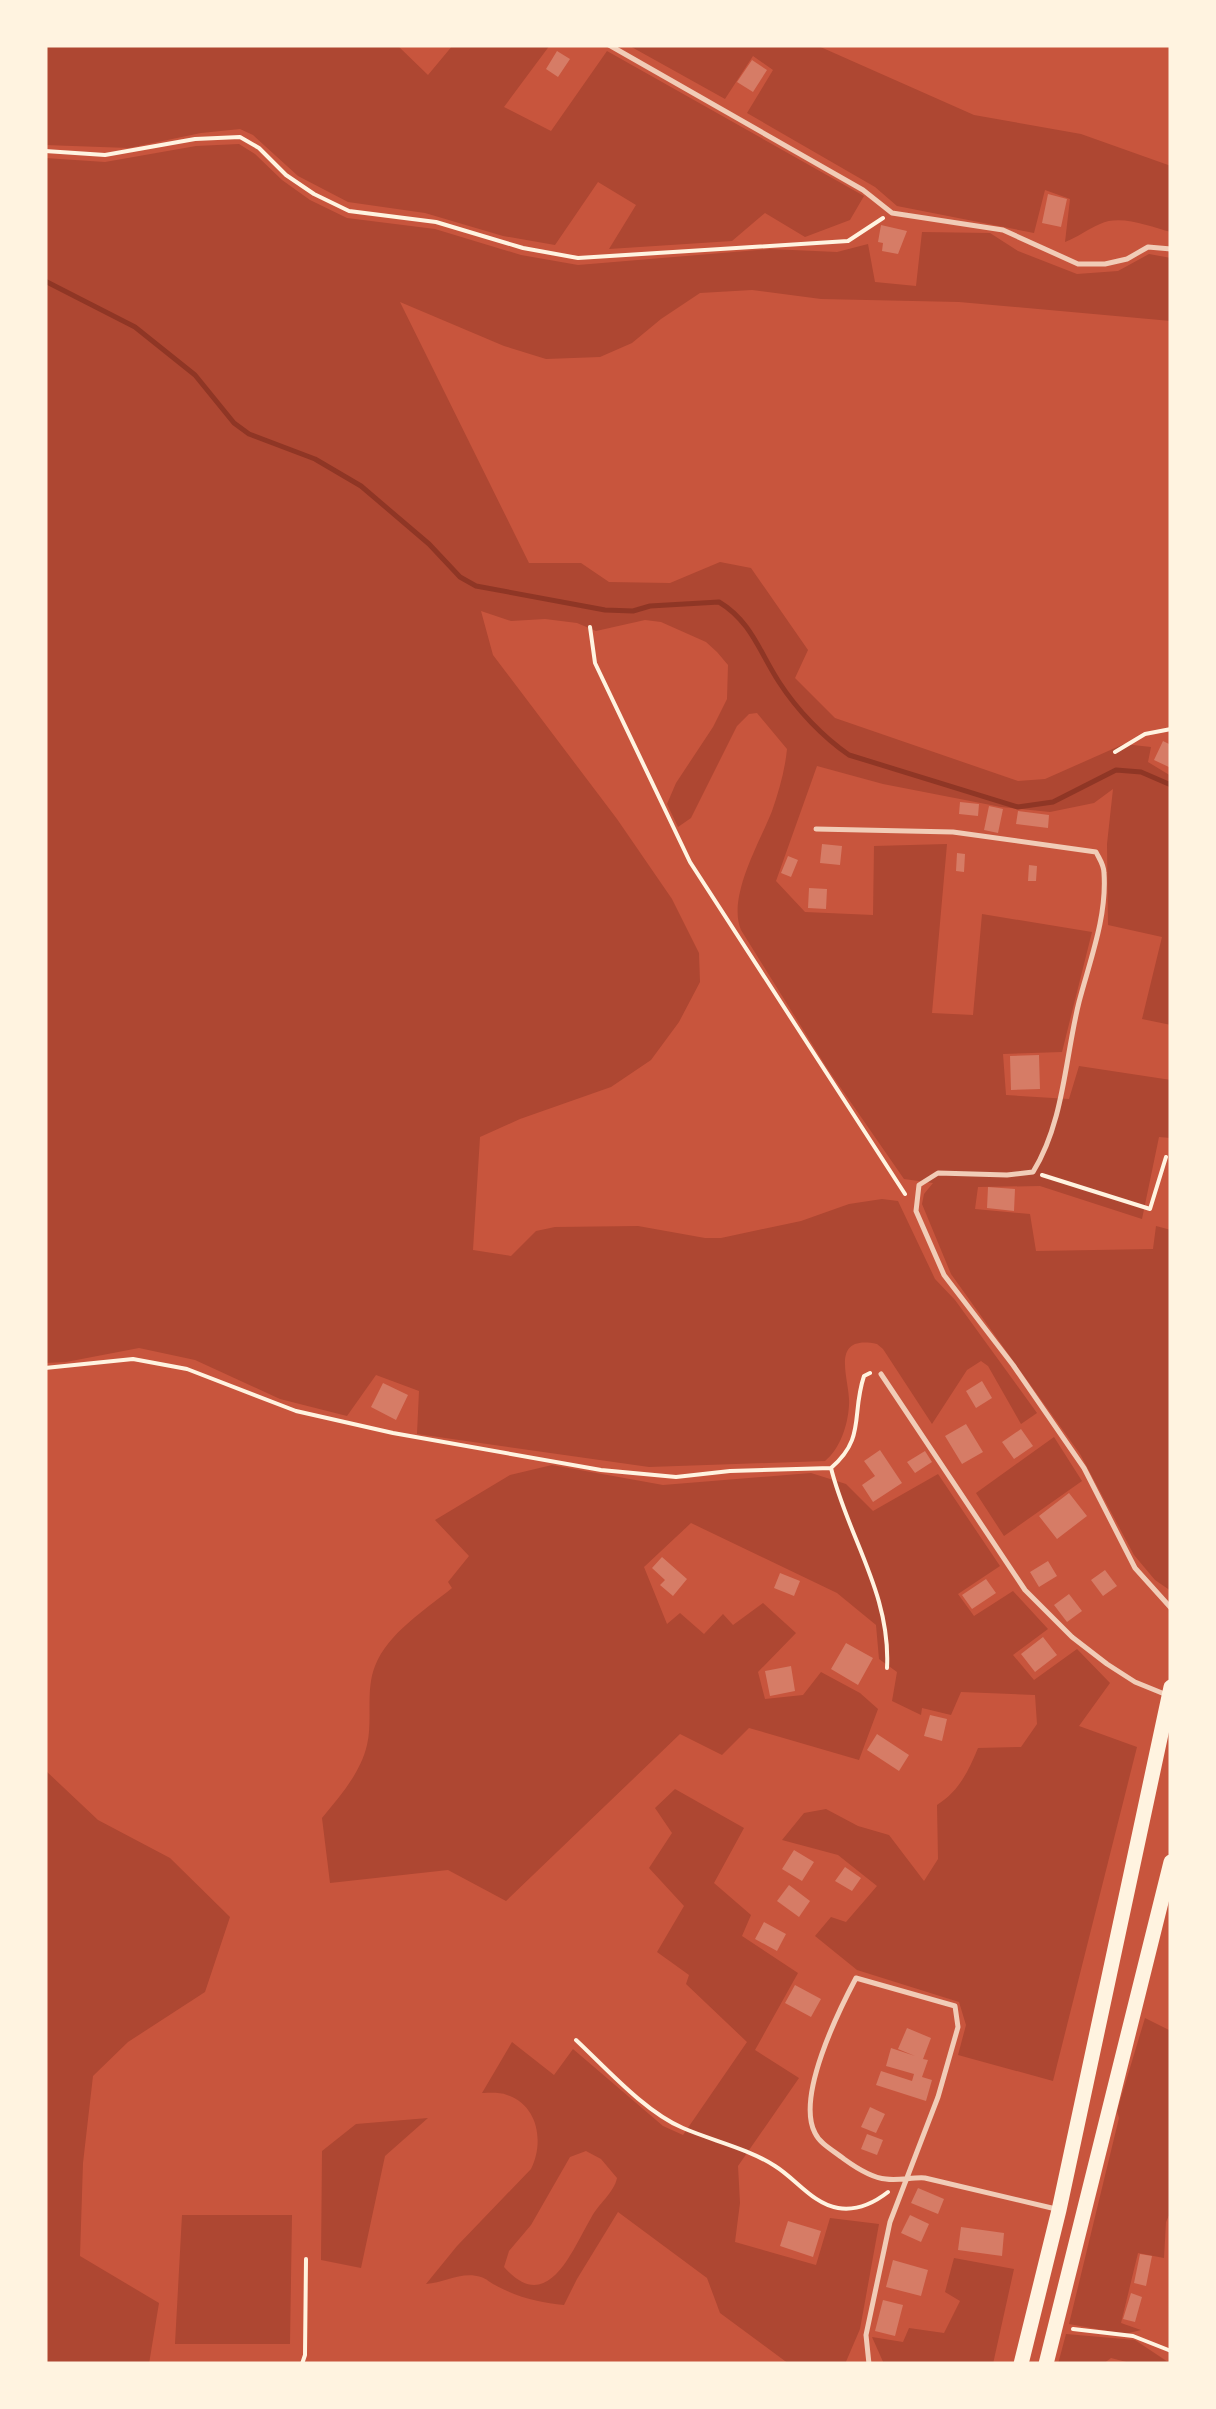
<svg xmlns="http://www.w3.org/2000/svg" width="1216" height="2409" font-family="Rubik,sans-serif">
<rect width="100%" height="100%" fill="#c8553d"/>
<path fill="#ae4732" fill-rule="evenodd" d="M45 45H397L428 75 453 45H550L504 107 551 131 607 51 864 196 850 220 805 237 765 213 732 241 609 249 636 205 598 182 555 245 503 236 425 213 348 202 298 176 253 135 240 129 201 133 129 148 45 145Z
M628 45H816L974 115 1081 134 1171 166V232C1150 227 1121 214 1100 224 1088 229 1078 237 1065 242L1070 199 1045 190 1034 233 897 206 875 187 747 113 773 70 753 56 725 99Z
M239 144 255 154 282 180 310 200 347 218 435 229 521 255 578 265 770 249 837 252 868 244 875 282 916 286 922 232 990 233 1018 251 1077 274 1118 271 1149 254 1171 258V321L959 302 821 299 752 290 700 293 661 319 632 343 600 357 546 359 504 346 400 302 529 563H581L609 582 670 583 720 562 751 568 808 650 795 678 835 718 1018 781 1045 779 1124 744 1151 747 1148 762 1171 776V1025L1142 1019 1162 937 1108 925 1107 844 1113 789 1094 803 1050 812 1001 807 883 784 817 766 776 881 805 912 873 915 874 846 947 844 932 1013 973 1015 982 914 1092 932 1062 1052 1003 1054 1006 1095 1069 1099 1079 1066 1171 1080V1138L1159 1137 1142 1219 1040 1186 978 1187 975 1209 1030 1214 1036 1251 1153 1249 1156 1226 1171 1230V1591L1155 1580 1134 1555 1080 1454 951 1274 922 1204 924 1194 933 1183 904 1179 827 1068 741 930C727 897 760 842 772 811 779 791 785 770 787 749L757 713 749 714 737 726 691 818 678 827 667 804 676 783 713 727 727 699 728 665 717 652 706 642 661 622 645 620 596 631 577 623 545 619 511 621 481 611 493 655 617 819 672 899 699 953 700 982 679 1022 651 1060 611 1087 520 1119 480 1137 473 1250 511 1256 536 1231 555 1227 638 1226 705 1238H721L801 1221 849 1204 882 1199 898 1201 935 1279 955 1300 1037 1413 1021 1424 988 1366 981 1361 967 1370 932 1424 883 1349 877 1344C827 1334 851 1381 849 1405 848 1425 840 1449 825 1461L649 1467 417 1434 419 1391 376 1375 347 1416 280 1399 195 1360 139 1348 66 1362 45 1363V158L105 162 196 146Z
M1054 1437 1082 1481 1004 1536 976 1493Z
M552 1465 663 1485 811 1473 846 1484 873 1511 938 1474 1000 1566 958 1594 974 1616 1013 1591 1048 1629 1013 1655 1034 1680 1077 1649 1110 1683 1079 1726 1137 1747 1053 2081 958 2055 966 2025 959 2002 857 1970 815 1936 831 1917 846 1922 877 1886 838 1855 782 1840 804 1813 826 1809 858 1826 889 1835 924 1881 938 1859 937 1805C959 1791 968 1772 978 1748L1021 1747 1037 1724 1035 1695 961 1692 951 1715 922 1708 921 1715 892 1701 897 1672 879 1659 876 1625 837 1593 691 1523 644 1567 667 1624 680 1613 704 1634 723 1614 733 1625 763 1603 796 1633 758 1672 765 1699 803 1695 821 1672 860 1693 878 1709 859 1760 749 1728 722 1755 680 1734 506 1901 448 1870 330 1883 322 1818C340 1796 360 1774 367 1745 373 1720 365 1691 375 1666 388 1633 425 1610 452 1588L448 1582 469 1556 435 1520 510 1475Z
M45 1770 98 1820 170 1858 230 1917 205 1992 128 2042 93 2076 83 2163 80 2256 159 2303 149 2364H45Z
M675 1789 744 1828 714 1883 751 1915 742 1936 798 1973 755 2050 799 2078 738 2166 740 2203 735 2242 816 2265 830 2218 879 2224 860 2329 845 2364H789L720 2313 707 2278 618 2212 577 2279 564 2305C541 2303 516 2297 495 2285 489 2282 487 2279 481 2277 461 2271 445 2283 426 2284L457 2246 531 2169C544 2143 539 2106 507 2095 500 2092 489 2093 482 2093L512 2042 554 2075 573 2049 663 2126 683 2135 747 2042 686 1984 689 1975 657 1952 684 1906 649 1868 672 1833 655 1808ZM586 2151 601 2159 617 2178C614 2193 598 2204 591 2218 572 2250 548 2317 504 2267L509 2251 531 2225 570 2157Z
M1145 2018 1171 2031V2211L1166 2222 1164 2258 1138 2253 1121 2323 1141 2330 1125 2334 1069 2324 1119 2118 1117 2111Z
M428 2118 385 2156 361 2268 321 2260 322 2151 356 2124Z
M182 2215H292L290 2344H175Z
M954 2258 1014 2269 993 2364H884L872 2337 903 2342 909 2328 944 2333 960 2301 945 2292Z
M1066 2334 1135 2340 1171 2364H1134L1111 2358 1103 2364H1058Z"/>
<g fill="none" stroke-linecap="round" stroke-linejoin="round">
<path stroke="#8f3625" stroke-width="5" d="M45 281 135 327 195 375 234 423 249 434 315 459 361 486 429 544 460 577 476 586 605 610 633 611 650 606 719 602C751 621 760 653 779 682 797 710 823 737 849 755L1018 807 1053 802 1116 770 1141 772 1171 785"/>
</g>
<path fill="#d67c66" d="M557 51 570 59 558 77 546 69Z
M752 60 767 70 753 92 737 82Z
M1048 194 1067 199 1061 227 1042 223Z
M881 225 907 231 898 254 882 251 883 243 878 242Z
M1163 741 1171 745V768L1154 760Z
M960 802 979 804 978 816 959 814Z
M989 806 1003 809 998 833 984 830Z
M1018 811 1049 815 1048 828 1016 824Z
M822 844 842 846 840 865 820 863Z
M957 853 965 854 964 872 956 871Z
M788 856 798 860 791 877 781 873Z
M1029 865 1037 866 1036 881H1028Z
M809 888 827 889 826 909 808 908Z
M1039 1055 1040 1089 1011 1090 1010 1056Z
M988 1187 1015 1189 1014 1211 987 1208Z
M982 1381 992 1398 976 1408 966 1391Z
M383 1383 408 1395 396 1420 371 1407Z
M966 1424 983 1452 962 1464 945 1436Z
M1021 1429 1033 1446 1014 1459 1002 1442Z
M880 1450 902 1483 873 1502 862 1485 875 1476 864 1461Z
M925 1451 932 1462 915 1473 907 1462Z
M1069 1493 1087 1516 1057 1539 1039 1516Z
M662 1557 687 1579 673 1596 660 1585 665 1580 652 1568Z
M1048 1561 1057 1576 1039 1587 1030 1572Z
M1105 1570 1117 1586 1103 1596 1091 1580Z
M780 1573 800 1581 794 1596 774 1588Z
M986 1579 996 1593 972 1609 962 1595Z
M1069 1594 1082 1611 1067 1622 1054 1605Z
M1043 1637 1057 1655 1035 1672 1021 1654Z
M846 1643 873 1658 858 1685 831 1669Z
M791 1666 795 1691 770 1696 765 1671Z
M930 1715 947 1719 942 1741 924 1736Z
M877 1734 909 1755 899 1771 867 1750Z
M794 1850 814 1862 802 1881 782 1869Z
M845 1867 861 1878 852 1891 835 1881Z
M789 1885 810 1901 799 1917 777 1901Z
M764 1922 786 1934 777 1951 755 1939Z
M795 1985 821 1999 811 2017 785 2003Z
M907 2028 931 2038 923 2059 928 2060 922 2077 932 2080 926 2101 876 2085 881 2071 912 2081 914 2074 886 2066 891 2048 915 2056 898 2049Z
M870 2107 885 2114 876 2133 861 2127Z
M867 2134 883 2140 877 2155 861 2149Z
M918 2188 944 2199 938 2214 911 2203Z
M910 2215 929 2224 921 2242 901 2233Z
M788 2221 821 2231 813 2257 780 2246Z
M961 2227 1004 2233 1002 2256 958 2250Z
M1140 2254 1152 2256 1146 2286 1134 2283Z
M893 2260 928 2270 921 2296 886 2287Z
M1131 2293 1142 2297 1135 2322 1123 2319Z
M883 2300 903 2305 895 2336 875 2331Z"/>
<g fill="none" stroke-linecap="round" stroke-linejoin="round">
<path stroke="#fff3e0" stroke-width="4" d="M45 151 105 155 195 139 240 137 259 148 286 175 314 194 349 211 436 222 523 248 578 258 848 241 883 218
M590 627 595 663 690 862 905 1194
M1115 752 1145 734 1171 729
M1042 1175 1150 1209 1166 1157
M45 1368 133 1359 187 1369 296 1411 393 1433 601 1470 676 1477 730 1471 831 1468C866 1438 851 1415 864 1376L870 1373
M831 1468C848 1537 891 1594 887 1668
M576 2040C606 2068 645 2112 683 2128 713 2141 747 2148 775 2166 796 2179 813 2204 838 2208 857 2211 874 2203 888 2192
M1073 2329 1133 2336 1171 2351
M302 2364 305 2355 306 2259"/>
<path stroke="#f1ccb7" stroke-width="5" d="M609 45 863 190 892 213 1003 230 1078 264H1105L1127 259 1148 247 1171 249
M816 829 953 832 1096 852C1100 860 1104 865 1104 873 1107 917 1090 960 1079 1002 1065 1058 1064 1122 1033 1172L1007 1175 938 1173 919 1185 916 1211 944 1275 1013 1365 1084 1468 1135 1568 1171 1608
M881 1374 1025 1590 1072 1637 1107 1664 1135 1682 1167 1695
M869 2364 866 2335 890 2222 938 2097 958 2027 955 2006 856 1978C838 2012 796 2097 815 2133 820 2144 834 2151 844 2159 855 2167 872 2178 886 2179 898 2181 913 2177 925 2178L1056 2209"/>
<path stroke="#fff3e0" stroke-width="15" d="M1021 2364 1059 2210 1171 1687
M1046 2364 1171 1862"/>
</g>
<rect width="1216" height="2409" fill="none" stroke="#fff3e0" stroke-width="95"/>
</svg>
